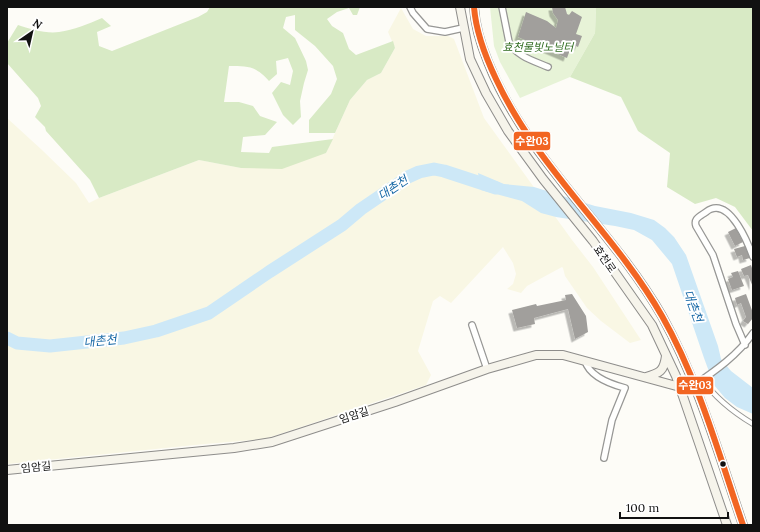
<svg xmlns="http://www.w3.org/2000/svg" width="760" height="532" font-family="Lora,'Noto Sans KR',serif">
<defs>
<filter id="shadow"><feDropShadow dx="-3.5" dy="3.5" stdDeviation="0" flood-color="#0004"/></filter>
</defs>
<rect width="100%" height="100%" fill="#fdfcf7"/>
<path fill="#f9f7e4" d="M401 8 413 29 426 36H448L454 39 484 118 572 240 593 267 641 340 630 343 601 321 587 308 565 276 563 268 562 267 527 286 521 293 507 289 513 284 516 274 513 263 503 247 451 303 440 296 433 301 418 351 431 375 426 385 265 439 205 444 7 464V118L42 150 76 183 89 203 99 198 199 160 241 168 326 153 350 100 367 80 381 73 395 48 388 32Z"/>
<path fill="#e7f3d7" d="M490 7H596L595 33 570 77 520 98 500 62 494 46Z"/>
<path fill="#d8eac5" d="M210 7H360L357 15H353L349 8 337 12 327 19 332 26 343 33 349 49 356 55 393 41 395 48 381 73 367 80 350 100 335 133H309V120L331 94 337 79 333 66 315 46 295 30V15L286 17 283 28 295 38 306 61 308 70 304 83 300 101 301 117 293 125 283 115 272 93 281 82 290 85 293 71 288 58 276 61 277 74 269 81C256 66 248 66 229 66L224 102H239L253 106 260 116 277 122 265 135 243 137 241 152 269 153 272 147 333 139 326 153 282 169 241 168 199 160 99 198 90 180 46 131 45 127 35 117 41 106 38 98 7 63V43L18 25C29 29 47 34 59 32 74 30 88 24 102 18L111 26 97 32 99 46 112 51 198 17 207 12Z
M596 7H753V231L735 207 716 198 695 204 667 187 670 153 638 131 621 97 570 77 595 33Z"/>
<path fill="#cde8f7" d="M478 173 504 184 534 187 595 206 631 213 654 220 665 228 674 237 686 255 718 346 721 359 731 371 753 388V414L737 407 725 398 714 385 704 358 672 264 652 240 634 230 615 226 556 217 541 213 522 201 481 190Z"/>
<g fill="none" stroke-linecap="round" stroke-linejoin="round">
<path stroke="#cde8f7" stroke-width="13" d="M7 338 17 343 50 346 124 338 156 331 209 313 269 272 342 225 361 209 408 177 419 172 434 169 444 171 496 188"/>
</g>
<path fill="#a19f9c" filter="url(#shadow)" d="M552 7H565L567 14 569 15 572 11 582 17 576 34 582 36 578 47 572 44 567 58 518 37 526 12 547 21 556 28 558 20 553 13Z
M736 228 743 242 735 246 728 232Z
M745 246 750 258 743 260 742 255 737 257 734 249Z
M751 265 753 271V287L748 275 744 276 741 269Z
M738 271 744 286 732 290 728 279 733 277 731 273Z
M572 294 586 316 588 332 575 339 568 309 534 318 535 324 517 328 512 310 536 304 537 306 566 300 565 295Z
M746 294 753 313V318L748 324 743 321 746 317 741 303 737 305 735 298Z"/>
<g fill="none" stroke-linecap="round" stroke-linejoin="round">
<defs>
<path id="pedestrian" d="M702 379C716 399 733 412 753 424"/>
<path id="minor" d="M410 7 413 13 427 29 445 32 463 28
M502 7 509 42C516 56 534 61 548 67
M472 325 487 369
M745 345 736 324 713 255 696 226C694 220 697 218 703 214 705 213 708 210 711 209 731 201 748 243 753 257
M585 361C590 377 610 384 625 388L612 420 604 458
M693 386C715 371 738 355 753 333"/>
<path id="secondary" d="M460 7 470 59 486 93 508 131 543 179 593 241 652 325 676 376 727 525
M474 7C475 26 481 45 488 62 526 159 611 227 662 316 698 381 719 455 743 525
M646 377C660 373 664 371 666 356
M7 470 234 448 272 442 395 402 487 369 536 355H563L669 384 680 387 693 386"/>
</defs>
<use href="#pedestrian" stroke="#979795" stroke-width="6"/>
<use href="#minor" stroke="#979795" stroke-width="8"/>
<use href="#secondary" stroke="#8e8d8b" stroke-width="10"/>
<use href="#pedestrian" stroke="#fffffe" stroke-width="4"/>
<use href="#minor" stroke="#fffffe" stroke-width="5.5"/>
<use href="#secondary" stroke="#f6f4eb" stroke-width="8"/>
<defs>
<path id="bus-1" d="M474 7C476 33 485 56 496 79 537 168 614 232 662 316 699 381 719 455 743 525"/>
</defs>
<use href="#bus-1" stroke="#fff" stroke-width="9"/>
<use href="#bus-1" stroke="#f26522" stroke-width="6"/>
</g>
<circle fill="#111" stroke="#fff" stroke-width="1.5" cx="723" cy="464" r="3.5"/>
<g text-anchor="middle" stroke-width="4" stroke-linejoin="round" paint-order="stroke">
<g font-size="11" font-style="italic" fill="#2f6b1f" stroke="#fff">
<text x="538" y="51">효천물빛노닐터</text>
</g>
<g font-size="11" fill="#111" stroke="#fff">
<text transform="translate(605 259) rotate(55)" y="4">효천로</text>
<text transform="translate(354 415) rotate(-18)" y="4">임암길</text>
<text transform="translate(36 467) rotate(-6)" y="4">임암길</text>
</g>
<g font-size="12" font-style="italic" fill="#1768a6" stroke="#fff">
<text transform="translate(393 188) rotate(-34)" y="4">대촌천</text>
<text transform="translate(693 306) rotate(70)" y="4">대촌천</text>
<text transform="translate(100 341) rotate(-6)" y="4">대촌천</text>
</g>
</g>
<g stroke="#fff" stroke-width="1.5">
<rect x="513" y="131" width="38" height="20" rx="4" fill="#f26522"/>
<rect x="676" y="376" width="38" height="19" rx="4" fill="#f26522"/>
</g>
<g font-size="11" text-anchor="middle" font-weight="bold" fill="#fff">
<text x="532" y="145">수완03</text>
<text x="695" y="389">수완03</text>
</g>
<rect width="760" height="532" fill="none" stroke="#111111" stroke-width="16"/>
<g transform="translate(32 32) rotate(34)" stroke="#ffffff" stroke-width="3" paint-order="stroke">
<path d="M0-3L7 15L0 10L-7 15Z" fill="#111111"/>
<text y="-6" font-size="11" font-weight="bold" text-anchor="middle" fill="#111111">N</text>
</g>
<path d="M620 512v6h108v-6" fill="none" stroke="#111111" stroke-width="2"/>
<text x="626" y="512" font-size="12" fill="#111111" stroke="#ffffff" stroke-width="3" paint-order="stroke">100 m</text>
</svg>
